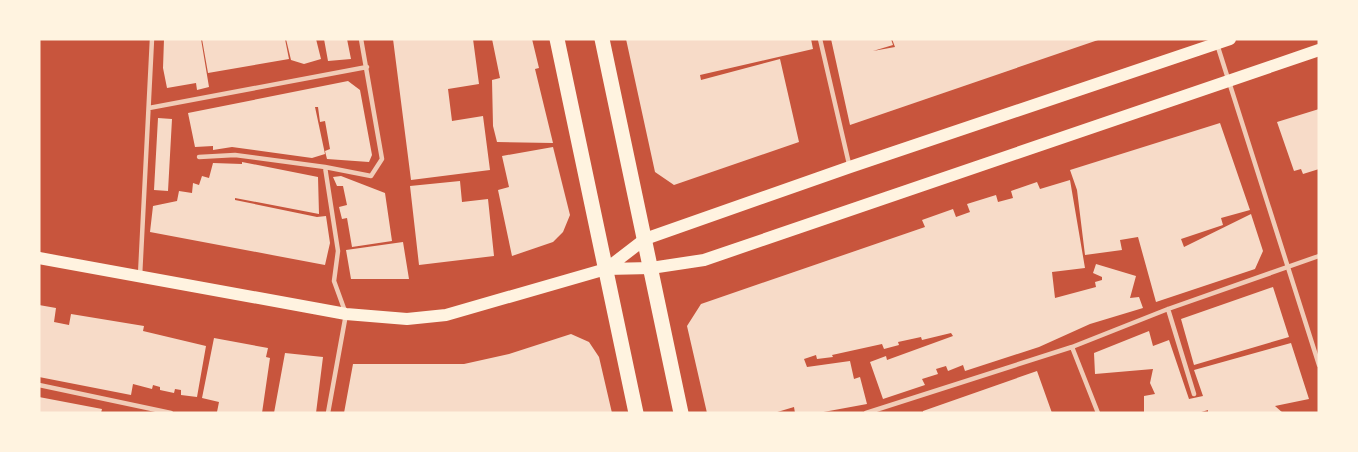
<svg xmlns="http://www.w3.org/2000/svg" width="1358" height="452" font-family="Cabin,sans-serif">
<rect width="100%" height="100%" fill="#c8553d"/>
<path fill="#f7dbc8" d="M164 39H201L209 87 197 90 196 83 167 88 163 68Z
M202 39H285L289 59 208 73Z
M286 39H316L321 59 304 64 291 60Z
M324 39H347L351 59 328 61Z
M393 39H473L479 84 448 89 452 121 483 116 490 170 411 180Z
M492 39H532L539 68 535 69 553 143 497 142 493 126 492 80 500 78Z
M626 39H811L813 49 700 75 701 80 780 59 799 142 674 185 655 172Z
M831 39H891L893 45 873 51 895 47 892 39H1101L850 125Z
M348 81 360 90 372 155 369 162 327 159 325 151 330 149 325 121 320 122 318 107H315L325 154 312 158 232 147 213 150V146L195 147 188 113Z
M1319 109V169L1303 174 1301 169 1294 171 1277 122Z
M158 118 172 119 168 191 154 190Z
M1220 123 1250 210 1221 218 1223 225 1181 239 1184 247 1251 214 1263 251 1255 269 1156 302 1138 237 1120 240 1122 250 1085 255 1077 190 1070 170Z
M553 147 570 215 563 232 553 242 512 256 498 190 509 187 502 156Z
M242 162 318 177 319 214 235 198V200L317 217 326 216 330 243 325 265 150 232 153 206 177 201 179 191 192 193 193 183 199 185 202 176 209 178 213 163 242 164Z
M341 176 385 193 392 241 352 247 347 218 342 219 339 207 347 205 343 186H337L333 177Z
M1070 180 1085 268 1052 272 1055 298 1096 287 1095 282 1102 280V277L1093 273 1096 264 1136 276 1130 298 1139 297 1143 308 1090 324 1039 347 965 371 963 365 948 371 946 366 936 369 938 374 922 379 925 385 883 399 870 362 886 356 887 360 953 336 951 333 922 340 921 337 898 342 899 345 884 349 882 344 832 355 833 357 817 359 816 355 804 359 807 367 850 361 854 379 860 377 867 404 818 413H795L794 407 774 413H707L687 326 701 304 925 227 922 220 953 209 956 217 970 212 967 204 996 195 998 202 1013 198 1011 191 1037 182 1040 189Z
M460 181 462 202 488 199 494 256 419 265 410 186Z
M403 242 409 279H351L346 250Z
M1273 287 1289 337 1194 365 1181 319Z
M39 305 56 308 54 322 69 325 71 314 144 326 143 331 206 346 197 397 181 395V390L175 389 174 393 160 390V387L153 385 152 389 133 384 131 395 39 377Z
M1149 331 1153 346 1169 340 1189 399 1203 396 1194 370 1291 343 1309 399 1275 406 1283 413H1208V410L1198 413H1144V396L1155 394 1150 383 1153 369 1095 374 1094 353Z
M571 334 589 342 599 357 612 413H344L353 364H464L509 354Z
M214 338 268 348 266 357 270 358 262 413 217 412 219 402 202 398Z
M285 353 323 357 316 413H274Z
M1037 371 1052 413H923V411Z
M39 397 102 409 101 413H39Z"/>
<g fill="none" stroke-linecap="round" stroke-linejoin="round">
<path stroke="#f1ccb7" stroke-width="4.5" d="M820 39 849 164
M1217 44 1319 365
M149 108 367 67
M199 157 235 155 325 167
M140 276 152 39
M1168 309 1194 394
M1072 347 1098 413
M39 385 171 413
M328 413 346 314 334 281 338 251 325 167 371 176 382 159 361 39
M866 413 1072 347 1168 309 1319 256"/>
<path stroke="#fff3e0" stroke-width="12" d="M39 258 346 314 407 319 446 315 606 269 651 268 704 260 1319 50
M606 269 645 239 850 167 1230 39"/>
<path stroke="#fff3e0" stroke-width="15" d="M557 39 636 413
M602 39 681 413"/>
</g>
<rect width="1358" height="452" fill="none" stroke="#fff3e0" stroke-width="81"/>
</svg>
